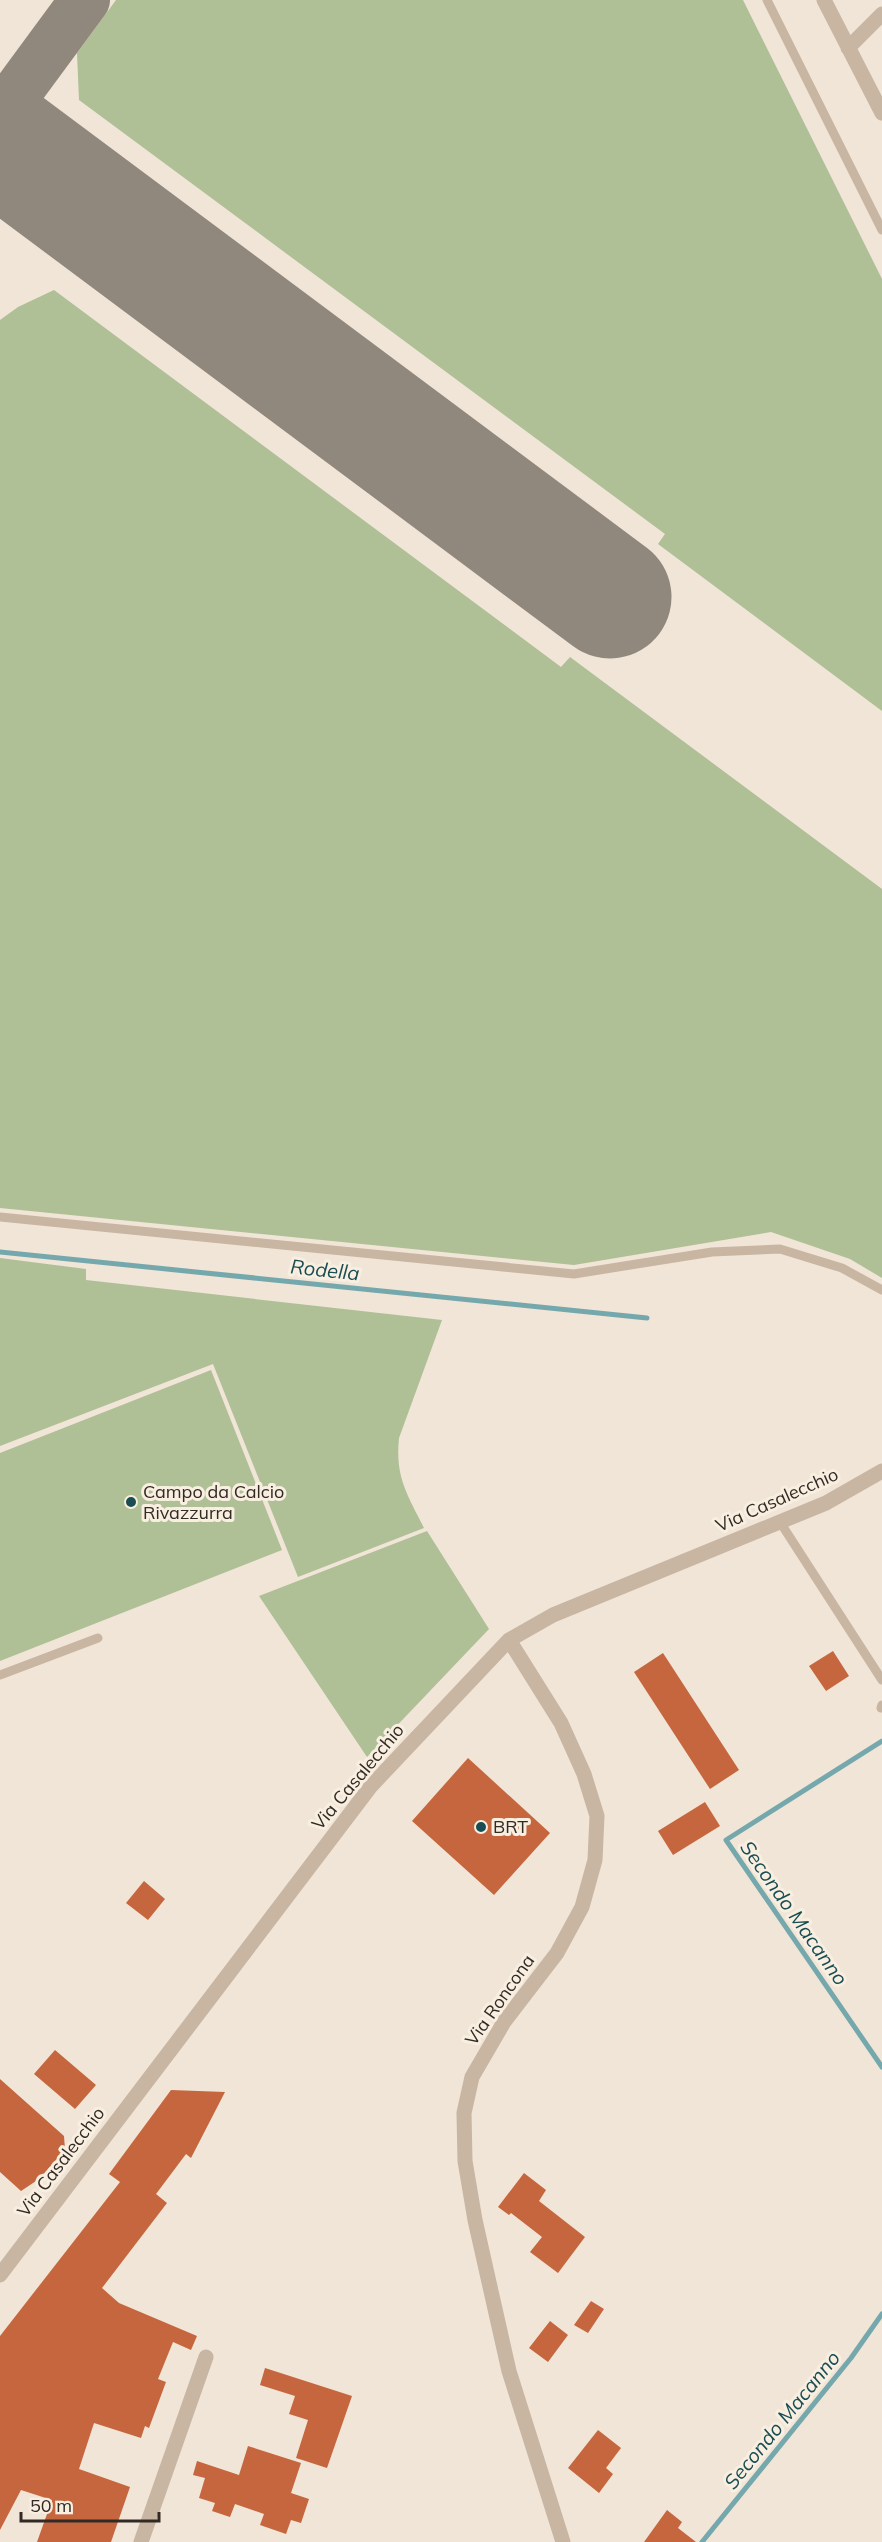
<svg xmlns="http://www.w3.org/2000/svg" width="882" height="2542" font-family="Mulish,sans-serif">
<rect width="100%" height="100%" fill="#f0e5d6"/>
<path fill="#afbf96" d="M116 0H743L882 279V711L658 544 665 534 79 100 77 53Z
M54 290 561 667 570 657 882 889V1278L850 1259 771 1232 574 1265 0 1208V320L18 307Z
M0 1258 86 1269V1280L442 1320 399 1438C395 1477 407 1494 424 1528L298 1577 213 1364 0 1446Z
M211 1370 282 1550 0 1661V1453Z
M427 1531 489 1629 367 1757 259 1596Z"/>
<g fill="none" stroke-linecap="round" stroke-linejoin="round">
<path stroke="#75a8ad" stroke-width="5" d="M0 1252 647 1318
M882 1741 726 1840 882 2067
M702 2542 851 2358 882 2314"/>
<path stroke="#91887d" stroke-width="50" d="M0 107 12 99 85 0"/>
<path stroke="#91887d" stroke-width="123" d="M0 142 610 597"/>
</g>
<path fill="#c6663e" d="M833 1651 849 1676 826 1691 809 1666Z
M663 1653 739 1770 710 1789 634 1672Z
M468 1758 550 1833 494 1895 412 1821Z
M705 1802 720 1826 673 1855 658 1831Z
M144 1881 165 1899 148 1920 126 1903Z
M55 2050 96 2085 75 2109 34 2074Z
M0 2079 64 2136 65 2150 39 2179 21 2191 0 2172Z
M171 2090 225 2092 191 2158 186 2154 156 2194 167 2203 102 2288 119 2303 197 2336 191 2350 173 2342 158 2379 166 2382 149 2428 145 2426 141 2438 94 2423 79 2469 130 2487 111 2542H37L52 2500 21 2490 0 2530V2336L120 2182 109 2174Z
M524 2173 546 2190 539 2201 585 2237 558 2273 530 2252 542 2237 511 2213 509 2215 498 2207Z
M591 2301 604 2309 588 2333 574 2325Z
M550 2321 568 2335 548 2362 529 2348Z
M265 2368 352 2396 327 2468 296 2458 308 2420 289 2414 295 2396 260 2385Z
M598 2430 621 2448 606 2468 613 2474 599 2493 568 2468Z
M248 2446 301 2463 291 2493 309 2499 301 2523 291 2520 286 2534 260 2525 264 2514 235 2504 230 2517 212 2511 215 2503 199 2498 205 2478 193 2475 197 2461 239 2475Z
M667 2510 682 2522 678 2528 696 2542H644Z"/>
<g fill="none" stroke-linecap="round" stroke-linejoin="round">
<path stroke="#c8b5a2" stroke-width="9" d="M767 0 882 230
M0 1217 574 1274 712 1252 780 1249 842 1268 882 1290
M780 1522 882 1680
M0 1675 98 1638
M881 1708 882 1705"/>
<path stroke="#c8b5a2" stroke-width="15" d="M824 0 882 113
M848 48 882 14
M509 1640 561 1723 584 1774 597 1816 595 1860 582 1907 557 1953 504 2022 472 2077 464 2113 465 2161 475 2220 509 2371 563 2542
M0 2275 371 1786 509 1640 553 1615 826 1503 882 1471
M141 2542 206 2357"/>
</g>
<g fill="#1a4d53" stroke="#f8efe1" stroke-width="2">
<circle cx="131" cy="1502" r="6"/>
<circle cx="481" cy="1827" r="6"/>
</g>
<g text-anchor="middle" stroke-width="6" stroke-linejoin="round" paint-order="stroke">
<g font-size="18" fill="#322a24" stroke="#f8efe1" text-anchor="start">
<text x="143" y="1498">Campo da Calcio<tspan x="143" dy="21">Rivazzurra</tspan></text>
<text x="493" y="1833">BRT</text>
</g>
<g font-size="18" fill="#322a24" stroke="#f8efe1">
<text transform="translate(777 1500) rotate(-24)" y="6">Via Casalecchio</text>
<text transform="translate(358 1777) rotate(-50)" y="6">Via Casalecchio</text>
<text transform="translate(500 2000) rotate(-55)" y="6">Via Roncona</text>
<text transform="translate(61 2162) rotate(-53)" y="6">Via Casalecchio</text>
</g>
<g font-size="20" font-style="italic" fill="#1a4d53" stroke="#f8efe1">
<text transform="translate(325 1270) rotate(6)" y="7">Rodella</text>
<text transform="translate(794 1913) rotate(55)" y="7">Secondo Macanno</text>
<text transform="translate(782 2420) rotate(-51)" y="7">Secondo Macanno</text>
</g>
</g>
<path d="M21 2512v9h138v-9" fill="none" stroke="#322a24" stroke-width="3"/>
<text x="30" y="2512" font-size="18" fill="#322a24" stroke="#f8efe1" stroke-width="4.5" paint-order="stroke">50 m</text>
</svg>
